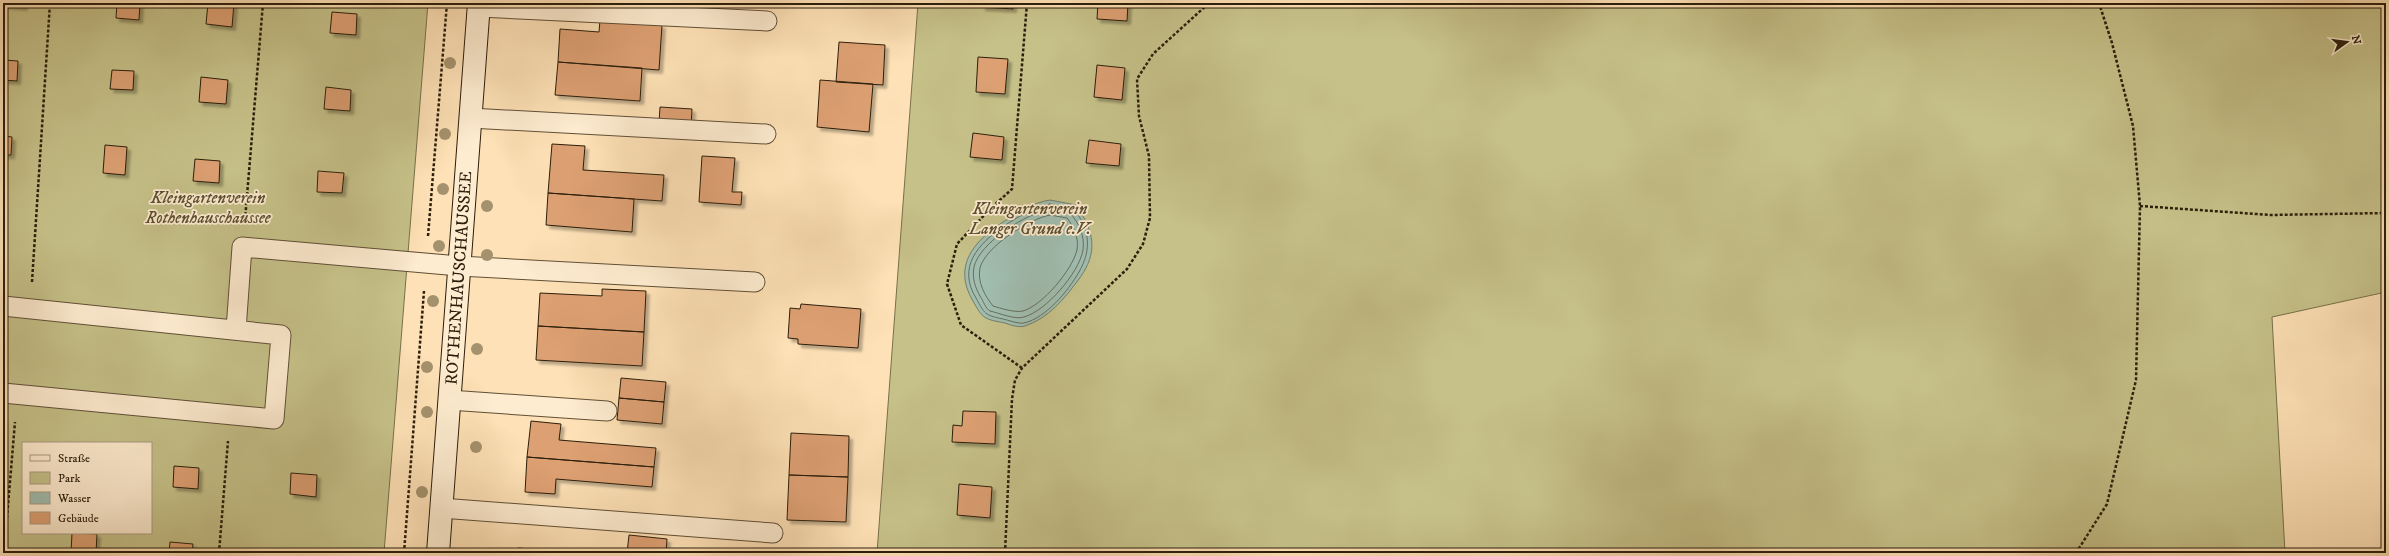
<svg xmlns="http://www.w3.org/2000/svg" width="2389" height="556" font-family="'IM FELL DW Pica',serif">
<defs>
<filter id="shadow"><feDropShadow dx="3.5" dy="3.5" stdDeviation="1" flood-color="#0004"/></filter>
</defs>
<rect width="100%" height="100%" fill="#fee1b6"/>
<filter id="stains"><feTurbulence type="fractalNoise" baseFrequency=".005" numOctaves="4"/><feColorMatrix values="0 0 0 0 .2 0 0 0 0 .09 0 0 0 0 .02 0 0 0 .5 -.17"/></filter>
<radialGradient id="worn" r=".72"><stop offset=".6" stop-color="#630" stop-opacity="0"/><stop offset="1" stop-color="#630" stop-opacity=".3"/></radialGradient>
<path fill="#c6c189" stroke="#78704a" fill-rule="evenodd" d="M3 3H428L384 553H3ZM23 443H151V533H23Z
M918 3H2386V292L2272 317 2285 553H877Z"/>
<path fill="#a0bdaf" stroke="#717d6d" d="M1050 200 1076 205C1094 231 1099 252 1079 279 1064 299 1049 318 1025 326 1020 328 1010 325 1005 323 984 319 983 319 973 301 952 266 974 241 1003 222 1018 212 1032 203 1050 200Z"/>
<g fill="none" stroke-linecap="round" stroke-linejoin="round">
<path stroke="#666e5d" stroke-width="1" d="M1050 204 1073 208C1090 229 1092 249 1079 272 1068 291 1046 318 1024 323 1018 324 1008 320 1003 319 984 315 985 314 976 298 957 267 978 244 1004 226 1018 217 1033 207 1050 204Z
M1050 209 1070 213C1079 223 1085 236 1083 250 1079 273 1046 311 1024 317 1015 320 999 313 990 311 985 308 984 302 980 296 975 287 972 278 974 267 979 243 1027 213 1050 209Z
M1050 215 1067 218C1074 227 1079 238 1077 250 1072 270 1043 305 1023 311 1015 313 1000 308 993 306 985 296 977 282 980 268 985 247 1029 219 1050 215Z"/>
</g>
<path fill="#dda073" stroke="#2b1e0b" filter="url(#shadow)" d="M3 3H24V7L3 5Z
M117 3H140L139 20 116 18Z
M208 3H234L232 27 206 24Z
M982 3H1013V9L982 7Z
M1098 3H1128L1127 21 1097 19Z
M332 12 357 14 356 35 330 33Z
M600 20 662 25 659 70 558 62 560 29 599 32Z
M839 42 885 45 883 85 836 82Z
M978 57 1008 59 1005 94 976 92Z
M3 60 18 61 17 81 3 80Z
M558 62 642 68 640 101 555 95Z
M1097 65 1125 68 1122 100 1094 97Z
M112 70 134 71 133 90 110 89Z
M201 77 228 80 226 104 199 102Z
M820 80 873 84 869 132 817 127Z
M326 87 351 90 350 111 324 109Z
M660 107 692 109 691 126 659 123Z
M973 133 1004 137 1002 160 970 157Z
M3 136 12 137 11 155H3Z
M1089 140 1121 144 1119 166 1086 163Z
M552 144 585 146 583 170 664 175 662 201 548 193Z
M105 145 127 147 125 175 103 173Z
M702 156 735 158 732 192H742L741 205 699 202Z
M195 159 220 161 219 183 193 181Z
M318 171 344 173 342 193 317 192Z
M548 193 634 199 632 232 546 225Z
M602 289 646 291 644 332 538 326 540 293 602 296Z
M801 304 861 309 858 348 798 344V339L788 338 790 308 800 309Z
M538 326 644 332 642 366 536 360Z
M621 378 666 382 664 402 619 398Z
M619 398 664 402 662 424 617 420Z
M963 411 996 412 995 444 952 442 953 425 962 426Z
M531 421 561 424 559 440 656 448 654 467 527 457Z
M791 433 849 436 848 477 789 475Z
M527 457 654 467 652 487 556 479 555 494 525 492Z
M174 466 199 468 198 489 173 487Z
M291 473 317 475 316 497 290 494Z
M789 475 848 477 846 522 787 520Z
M959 484 992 487 990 518 957 515Z
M72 533 97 534 96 553H71Z
M629 535 667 539 666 553H627Z
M170 542 193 544 192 553H169Z
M518 548 583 553H518Z"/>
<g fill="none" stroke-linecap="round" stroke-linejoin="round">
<defs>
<path id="lane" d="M479 7 767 21
M470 118 766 134
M3 306 281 335 274 419 3 393
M236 330 242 247 459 266 755 282
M449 400 607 411
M441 508 773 533"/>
<path id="secondary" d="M438 553 479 3"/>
</defs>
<use href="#lane" stroke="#604f36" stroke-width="21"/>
<use href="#secondary" stroke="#2b1e0b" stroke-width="24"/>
<path stroke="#2b1e0b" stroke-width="2.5" stroke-dasharray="3 2" stroke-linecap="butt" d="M2140 206 2271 215 2386 213
M245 220 263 3
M428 236 447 3
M32 282 50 3
M1022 368 961 325 947 284 957 244 991 208 1012 189 1027 3
M4 553 15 422
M219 553 228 441
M404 553 424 291
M1005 553 1012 399 1015 380 1022 368 1127 269 1143 244 1150 218 1149 156 1139 116 1137 79 1153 54 1209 3
M2076 553 2107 504 2136 380 2140 206 2133 126 2112 43 2099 3"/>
<use href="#lane" stroke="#feecd0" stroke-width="19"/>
<use href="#secondary" stroke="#feecd0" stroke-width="22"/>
</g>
<g fill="#a4916d">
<circle cx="450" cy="63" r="6"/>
<circle cx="445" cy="134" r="6"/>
<circle cx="443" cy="189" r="6"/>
<circle cx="487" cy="206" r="6"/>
<circle cx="439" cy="246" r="6"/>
<circle cx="487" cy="255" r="6"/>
<circle cx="433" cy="301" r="6"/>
<circle cx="477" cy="349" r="6"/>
<circle cx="427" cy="367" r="6"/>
<circle cx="427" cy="412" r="6"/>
<circle cx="476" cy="447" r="6"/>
<circle cx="422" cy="492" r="6"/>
</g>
<g text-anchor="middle" stroke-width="3.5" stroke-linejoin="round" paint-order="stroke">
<g font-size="17" font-style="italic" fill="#5a4f31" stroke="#feecd0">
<text x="208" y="203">Kleingartenverein<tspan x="208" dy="20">Rothenhauschaussee</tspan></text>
<text x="1030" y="214">Kleingartenverein<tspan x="1030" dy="20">Langer Grund e.V.</tspan></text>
</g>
<g font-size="17" fill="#2b1e0b" stroke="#feecd0">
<text transform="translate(458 278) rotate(-86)" y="6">ROTHENHAUSCHAUSSEE</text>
</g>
</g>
<rect width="2389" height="556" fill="none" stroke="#fee1b6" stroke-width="16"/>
<rect x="4" y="4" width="2381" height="548" fill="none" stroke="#2b1e0b" stroke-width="2"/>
<rect x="8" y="8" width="2373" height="540" fill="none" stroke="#2b1e0b"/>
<rect x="22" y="442" width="130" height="92" fill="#feecd0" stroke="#aa9a81"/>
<rect x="30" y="455" width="20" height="6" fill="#feecd0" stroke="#aa9a81"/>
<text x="58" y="462" font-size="12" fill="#2b1e0b">Straße</text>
<rect x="30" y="472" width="20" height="12" fill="#c6c189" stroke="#aa9a81"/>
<text x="58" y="482" font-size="12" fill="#2b1e0b">Park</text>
<rect x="30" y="492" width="20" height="12" fill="#a0bdaf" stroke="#aa9a81"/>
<text x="58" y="502" font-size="12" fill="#2b1e0b">Wasser</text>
<rect x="30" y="512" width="20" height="12" fill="#dda073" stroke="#aa9a81"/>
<text x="58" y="522" font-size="12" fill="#2b1e0b">Gebäude</text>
<g transform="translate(2347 42) rotate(76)" stroke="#feecd0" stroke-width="3" paint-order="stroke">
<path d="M0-3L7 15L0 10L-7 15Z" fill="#2b1e0b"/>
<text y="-6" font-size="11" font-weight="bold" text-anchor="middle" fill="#2b1e0b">N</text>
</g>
<rect width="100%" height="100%" filter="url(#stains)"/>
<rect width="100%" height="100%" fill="url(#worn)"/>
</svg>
